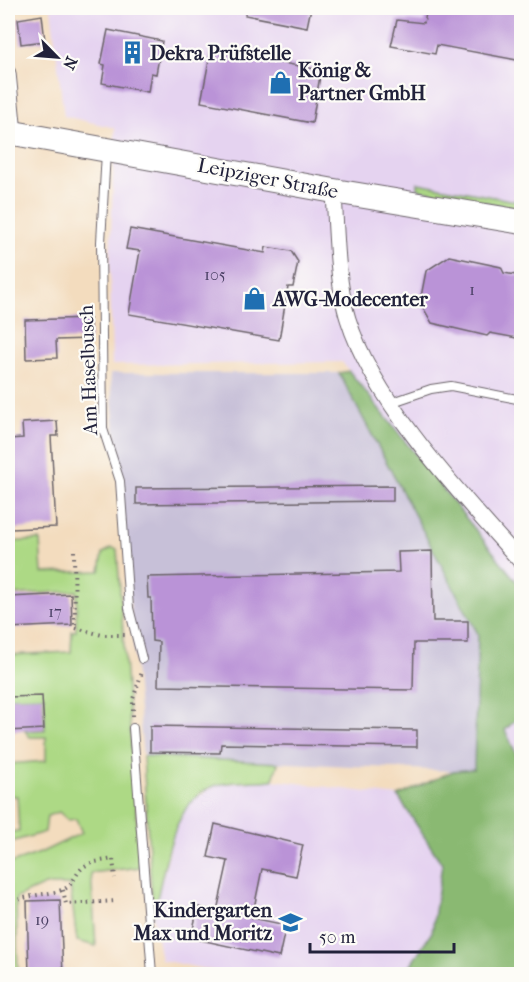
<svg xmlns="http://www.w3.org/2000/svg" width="529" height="982" font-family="'IM FELL French Canon',serif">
<rect width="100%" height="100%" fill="#fdfcf7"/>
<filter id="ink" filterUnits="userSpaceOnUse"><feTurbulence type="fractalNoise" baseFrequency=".0167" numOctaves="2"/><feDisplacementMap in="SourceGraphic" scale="12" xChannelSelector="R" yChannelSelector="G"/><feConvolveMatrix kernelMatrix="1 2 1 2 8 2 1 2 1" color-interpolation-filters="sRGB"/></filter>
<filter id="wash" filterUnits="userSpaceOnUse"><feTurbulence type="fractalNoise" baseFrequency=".008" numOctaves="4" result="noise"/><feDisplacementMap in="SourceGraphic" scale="24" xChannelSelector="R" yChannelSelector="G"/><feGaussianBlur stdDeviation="1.35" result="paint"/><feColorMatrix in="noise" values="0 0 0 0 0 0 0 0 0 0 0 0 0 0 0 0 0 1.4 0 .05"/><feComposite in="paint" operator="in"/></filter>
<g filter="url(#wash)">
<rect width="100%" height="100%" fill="#f3dcbe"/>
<path fill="#e5d3f0" d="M51 8H521V587L342 362 112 365 110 263 115 128 64 116Z
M521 715V764L505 730Z
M273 780 398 796 443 864 432 932 408 969 398 974H229L161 960 153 916 177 821 190 802 216 785Z"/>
<path fill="#c7c0d8" d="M110 373H339L478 634 474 769 453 771 143 756Z"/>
<path fill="#add985" stroke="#687e60" stroke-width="1.5" d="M418 183 521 202V209L418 189Z
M40 540 42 573 100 571 103 553 112 548 117 549 140 867 91 873 96 946 77 941 70 885H45L16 898 18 974H8V864L40 853 82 833 76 819 68 820 59 812 47 816 45 832 8 843V832L19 831 17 796H8V764L46 761V737H30L25 731 45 730 44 696 8 697V655L71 652 72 631H76L77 591 8 595V542Z
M143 756 278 763 273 780C255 782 234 780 217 785 170 797 164 876 153 916Z"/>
<path fill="#8ab972" stroke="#566e56" stroke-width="1.5" d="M349 371 521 587V715L505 730 521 764V974H410L408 969 432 932 442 864 398 796 453 771 474 769 478 634 339 373Z"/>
<g id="blocks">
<path fill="#ba93d7" d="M246 8H311L307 27 245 15Z
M427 8H522V61L437 45 435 54 391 46 397 20 424 23Z
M42 15 45 41 21 44 18 19Z
M108 30 162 41 156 74 151 73 148 92 102 83 105 65 101 64Z
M211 50 321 70 312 123 201 102Z
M130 229 265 253 266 247 291 251 298 262 293 287H288L279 340 129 314 140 251 126 249Z
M449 256 501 267 504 273 522 276V339L490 333 487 336 432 323 420 302 426 271Z
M90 318V339L56 340 57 358 26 359 25 320Z
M57 421 58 436H51L56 527 11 529 8 439 23 438 22 423Z
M393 486V501L136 504V488Z
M432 551 433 621H468V643H414L413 690 158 686 159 642 152 641 151 598H148L147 577 399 572 398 552Z
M71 594 72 625 8 628V597Z
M42 696 44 729 8 731V697Z
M150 726 417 730V747L221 744 220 753 150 752Z
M215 824 303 845 296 876 262 869 252 918 286 925 279 957 191 938 198 907 217 911 228 861 208 857Z
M60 900 63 975H29L27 901Z"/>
</g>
</g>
<g filter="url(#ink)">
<use href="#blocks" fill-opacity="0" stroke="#6b6369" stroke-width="1.5"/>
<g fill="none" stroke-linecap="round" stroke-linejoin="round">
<defs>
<path id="lane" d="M106 152 101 242 103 429 120 481 129 608 142 659
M390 403 431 389 451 386 522 400
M133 728 152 974"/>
<path id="street" d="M8 73 14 133
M334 191C336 228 337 285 348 319 374 403 463 497 522 563"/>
<path id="primary" d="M8 132 334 191 522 222"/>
</defs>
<use href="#lane" stroke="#6b6369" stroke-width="10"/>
<use href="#street" stroke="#6b6369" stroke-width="17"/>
<use href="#primary" stroke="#6b6369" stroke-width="26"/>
<path stroke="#6b6369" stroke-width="4" stroke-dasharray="1.5 4.5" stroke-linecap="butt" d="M74 551 75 625
M76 628 102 635H125
M133 716V699L142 672
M63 890 66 904 117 901
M8 905C29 893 43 896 62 890 74 886 75 872 85 866 93 861 103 861 113 859L115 878
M8 916 12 903"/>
<use href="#lane" stroke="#fff" stroke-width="8"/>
<use href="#street" stroke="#fff" stroke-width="15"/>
<use href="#primary" stroke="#fff" stroke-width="24"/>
</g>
</g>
<defs>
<symbol id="building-bare" viewBox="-9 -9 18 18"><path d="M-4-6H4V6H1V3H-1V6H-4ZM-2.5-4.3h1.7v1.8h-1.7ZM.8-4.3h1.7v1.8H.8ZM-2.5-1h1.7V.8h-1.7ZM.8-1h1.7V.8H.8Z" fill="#1f6fb2" stroke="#fdfcf7" stroke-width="2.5" paint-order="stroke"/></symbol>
<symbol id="shop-bare" viewBox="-9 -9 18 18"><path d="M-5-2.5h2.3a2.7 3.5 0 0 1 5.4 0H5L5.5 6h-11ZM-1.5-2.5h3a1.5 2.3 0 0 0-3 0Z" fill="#1f6fb2" stroke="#fdfcf7" stroke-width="2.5" paint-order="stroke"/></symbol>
<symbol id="school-bare" viewBox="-9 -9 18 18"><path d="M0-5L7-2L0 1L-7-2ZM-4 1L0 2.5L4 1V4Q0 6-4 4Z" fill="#1f6fb2" stroke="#fdfcf7" stroke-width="2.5" paint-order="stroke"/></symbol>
</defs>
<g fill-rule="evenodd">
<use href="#building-bare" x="116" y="36" width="33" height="33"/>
<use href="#shop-bare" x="264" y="66" width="33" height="33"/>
<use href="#shop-bare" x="238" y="282" width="33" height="33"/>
<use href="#school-bare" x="274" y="906" width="33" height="33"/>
</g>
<g text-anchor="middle" stroke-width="4.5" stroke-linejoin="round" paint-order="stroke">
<g font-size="16" fill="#483e62">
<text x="215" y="280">105</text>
<text x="472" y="295">1</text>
<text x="55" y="617">17</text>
<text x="42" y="925">19</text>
</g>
<g font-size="20" font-weight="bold" fill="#22223b" stroke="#fdfcf7" text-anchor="start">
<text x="150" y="60">Dekra Prüfstelle</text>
<text x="298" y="77">König &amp;<tspan x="298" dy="23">Partner GmbH</tspan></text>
<text x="273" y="306">AWG-Modecenter</text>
<text x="272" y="917" text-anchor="end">Kindergarten<tspan x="272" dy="23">Max und Moritz</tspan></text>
</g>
<g font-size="20" fill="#22223b" stroke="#fdfcf7">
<text transform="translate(268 178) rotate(11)" y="7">Leipziger Straße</text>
<text transform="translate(88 370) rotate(-92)" y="7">Am Haselbusch</text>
</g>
</g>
<rect width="529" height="982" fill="none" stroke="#fdfcf7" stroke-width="30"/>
<g transform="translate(57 57) rotate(115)" stroke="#fdfcf7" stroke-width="4.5" paint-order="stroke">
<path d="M0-4.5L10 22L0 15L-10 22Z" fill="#22223b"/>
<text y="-9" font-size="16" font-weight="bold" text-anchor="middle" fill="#22223b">N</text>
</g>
<path d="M310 943v9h144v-9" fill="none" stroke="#22223b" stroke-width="3"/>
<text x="319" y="943" font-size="18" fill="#22223b" stroke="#fdfcf7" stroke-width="4.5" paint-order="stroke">50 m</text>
</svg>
